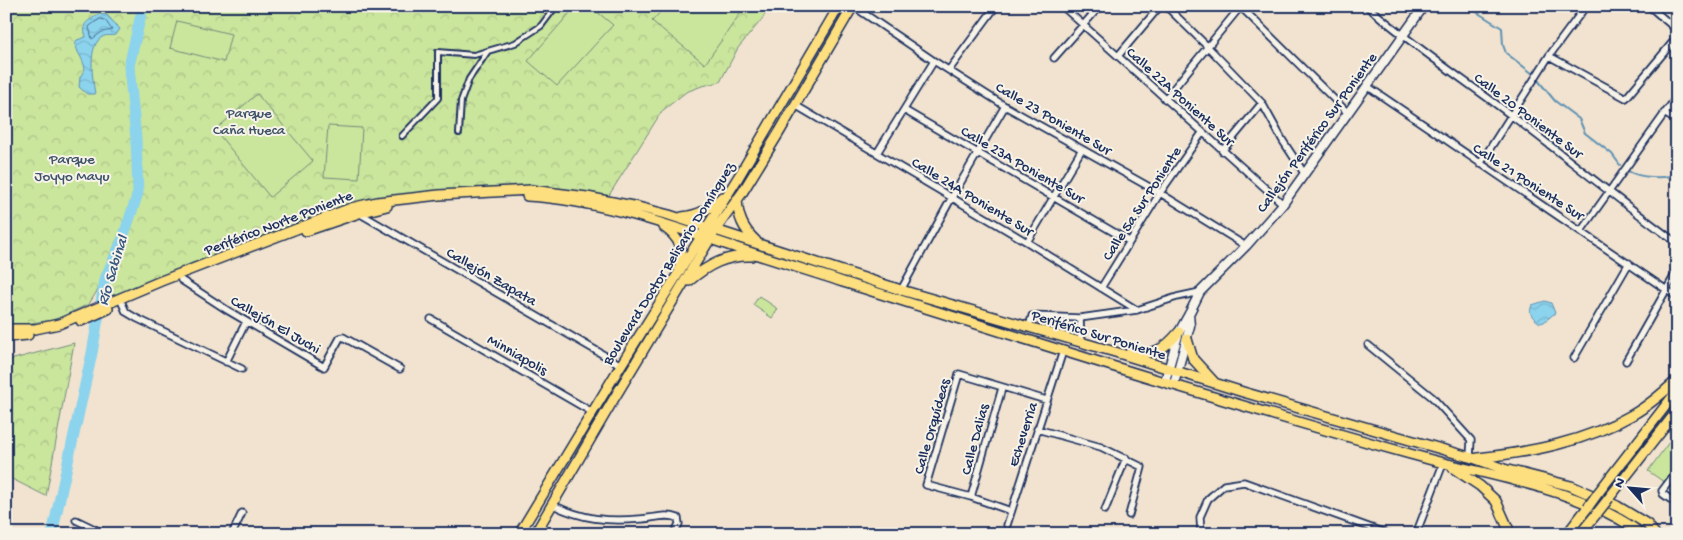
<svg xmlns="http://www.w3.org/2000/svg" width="1683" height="540" font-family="'Gochi Hand',sans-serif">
<defs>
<pattern id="forest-crowns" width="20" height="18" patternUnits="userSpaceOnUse" patternTransform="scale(1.25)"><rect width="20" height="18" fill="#cae59c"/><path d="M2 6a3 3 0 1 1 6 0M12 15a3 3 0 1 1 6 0" fill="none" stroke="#adc589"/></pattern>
<pattern id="water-waves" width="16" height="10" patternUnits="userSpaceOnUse" patternTransform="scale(1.25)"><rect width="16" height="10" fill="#8cd3ed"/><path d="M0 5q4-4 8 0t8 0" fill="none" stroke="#78b5ce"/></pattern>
</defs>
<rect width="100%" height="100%" fill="#f1e3cf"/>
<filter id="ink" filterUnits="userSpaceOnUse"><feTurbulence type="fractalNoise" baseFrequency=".02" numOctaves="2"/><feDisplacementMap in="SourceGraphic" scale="10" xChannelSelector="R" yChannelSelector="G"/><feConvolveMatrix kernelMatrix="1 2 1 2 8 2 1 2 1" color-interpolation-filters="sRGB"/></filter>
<g filter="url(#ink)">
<path fill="url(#forest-crowns)" stroke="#728a7d" d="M6 6H769L763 18 738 48 720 82 702 86 686 92 662 111 606 200 532 186 467 189 369 198 331 211 101 303 104 280 89 304 54 320 15 325 6 322Z
M74 343 46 496 6 476V361Z"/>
<path fill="#cae59c" stroke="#728a7d" d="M576 6H590L613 25 557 86 528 61Z
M666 6H741L744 8 705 64 652 21Z
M177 21 231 34 224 62 170 48Z
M257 94 313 161 270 197 215 130Z
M328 126 362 128 359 179 324 177Z
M759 296 778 309 772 318 753 305Z
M1672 438 1677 442V464L1664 482 1648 471Z"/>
<path fill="url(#water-waves)" stroke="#5f91b4" d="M98 14 107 15 120 29 116 35C112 36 107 35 104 36 86 44 93 80 95 94H87L79 87 80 77 85 69C83 58 77 53 75 43L77 40 86 37C81 20 88 23 98 14Z
M1545 301 1551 303 1555 313 1544 322 1540 323C1532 317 1528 314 1532 305Z"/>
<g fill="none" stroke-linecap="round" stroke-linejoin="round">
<path stroke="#487197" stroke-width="1" d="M100 19 105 20 112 30 102 32 92 39 89 27Z"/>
<path stroke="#5f91b4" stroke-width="2" d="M1467 6 1502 28 1503 45 1506 53 1533 74
M1537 79 1555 101 1579 119 1585 133 1612 154 1620 165
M1628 171C1640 178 1664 179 1677 174"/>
<path stroke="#8cd3ed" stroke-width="11" d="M52 534 92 353 105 279 123 238 138 193 136 139 129 66 143 6"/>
<defs>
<path id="pedestrian" d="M459 133 461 101 469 79 488 51
M402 136 438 98V52L474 55 515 43 541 26 556 6"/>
<path id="minor" d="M853 6 934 61 1005 106 1160 193 1246 246
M1062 6 1283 204
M1166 6 1208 47 1262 103 1283 141 1304 173
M1240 6 1348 113
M1367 6C1413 46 1463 79 1512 116 1567 158 1621 202 1677 243
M1649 6 1677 30
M1118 56 1160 6
M1549 56 1626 98 1677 37
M1054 58 1100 6
M949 70 996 6
M1367 86 1677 297
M1165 99 1241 6
M795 105 1027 242 1137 310
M904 110 1129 241
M1664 113 1677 121
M1222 151 1262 103
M877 153 934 61
M1480 164 1549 56 1586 6
M359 213 621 365
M1581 231 1677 96
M1027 242 1082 149
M181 280 227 310 324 367 340 338 343 337 400 369
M1101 288 1160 193 1202 133
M901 290 951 199 1005 106
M122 303 126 312 136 318 242 369
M431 319 592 412
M1029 327 1032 316 1080 318
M1081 342 1080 318 1137 310 1177 297 1200 292
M1368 345 1432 397 1471 440 1470 457
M1574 358 1629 263
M1626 361 1677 271
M226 362 246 322
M1665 426 1677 427
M1037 429 1101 447 1142 467 1129 515
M1677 471 1662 491 1663 494 1677 504
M971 497 1002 388
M553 505C582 519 607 522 640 519 652 519 665 513 678 518L679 524 674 534
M1105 510 1126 458
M1011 511 971 497 926 485 959 374 1046 400
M76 520 105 534
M1007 525 1063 351
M232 534 242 513
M1201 534 1200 517 1208 499 1224 485 1244 482 1388 534
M1416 534 1443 464"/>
<path id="secondary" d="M1165 381 1179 332 1189 314 1200 292 1246 246 1283 204 1424 6
M1174 384 1190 326 1189 314"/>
<path id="primary" d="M527 196C599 200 669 225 737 248 772 260 807 270 843 282 1031 341 1220 401 1410 454 1475 473 1544 482 1606 512 1618 518 1631 525 1641 534
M737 199C738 217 743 229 756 241
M682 217C699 215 710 209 722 197
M664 227C680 238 685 250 679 269
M306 231 359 213 387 206
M689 281C708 265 726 255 751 256
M81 321 108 309
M6 329H35L59 324 161 281 351 208 377 202 439 195 531 190 587 197 638 207 669 215 901 290 1115 352 1243 392 1476 459 1504 469 1571 486 1617 506 1647 524 1655 534
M6 337 28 335
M1187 339 1193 359 1214 382
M1130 353C1154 355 1163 351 1179 332
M1478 458C1531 452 1585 442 1632 415 1648 406 1663 393 1677 380
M1453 468 1480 486 1496 501 1508 528 1507 534
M1598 493 1677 391
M1609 498 1677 411
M519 534 621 365 739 176 839 6
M535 534 612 402 716 229 742 193 780 131 853 6
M1567 534 1588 507
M1580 534 1598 512"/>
</defs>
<use href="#pedestrian" stroke="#1b2f5e" stroke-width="8"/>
<use href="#minor" stroke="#1b2f5e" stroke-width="9"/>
<use href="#secondary" stroke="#1b2f5e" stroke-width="11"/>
<use href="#primary" stroke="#1b2f5e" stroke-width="12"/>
<use href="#pedestrian" stroke="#f7f3e8" stroke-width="4"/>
<use href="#minor" stroke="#f7f3e8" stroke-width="5.5"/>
<use href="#secondary" stroke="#f7f3e8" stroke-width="8"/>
<use href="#primary" stroke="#fedf80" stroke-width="9"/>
<defs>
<path id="primary-bridge" d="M1588 507 1598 493
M1598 512 1609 498"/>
</defs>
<use href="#primary-bridge" stroke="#1b2f5e" stroke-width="12" stroke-linecap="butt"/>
<use href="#primary-bridge" stroke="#fedf80" stroke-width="9"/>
</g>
</g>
<g text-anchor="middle" stroke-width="4" stroke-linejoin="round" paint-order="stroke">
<g font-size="15" fill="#1b2f5e" stroke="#f7f3e8">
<text transform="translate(1181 96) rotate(42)" y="5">Calle 22A Poniente Sur</text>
<text transform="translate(1529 115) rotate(37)" y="5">Calle 20 Poniente Sur</text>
<text transform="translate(1054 118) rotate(30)" y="5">Calle 23 Poniente Sur</text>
<text transform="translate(1316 132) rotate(-54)" y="5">Callejón Periférico Sur Poniente</text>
<text transform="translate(1023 164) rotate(30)" y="5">Calle 23A Poniente Sur</text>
<text transform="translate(1529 181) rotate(33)" y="5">Calle 21 Poniente Sur</text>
<text transform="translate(973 196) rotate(31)" y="5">Calle 24A Poniente Sur</text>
<text transform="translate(1141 203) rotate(-57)" y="5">Calle 5a Sur Poniente</text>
<text transform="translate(278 222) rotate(-21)" y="5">Periférico Norte Poniente</text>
<text transform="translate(668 263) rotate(-58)" y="5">Boulevard Doctor Belisario Domínguez</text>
<text transform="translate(492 276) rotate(30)" y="5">Callejón Zapata</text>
<text transform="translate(276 324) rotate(30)" y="5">Callejón El Juchi</text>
<text transform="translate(1099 334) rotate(17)" y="5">Periférico Sur Poniente</text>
<text transform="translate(518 354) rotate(30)" y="5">Minniapolis</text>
<text transform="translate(931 426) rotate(-74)" y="5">Calle Orquídeas</text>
<text transform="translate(1022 434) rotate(-72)" y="5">Echeverria</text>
<text transform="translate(974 439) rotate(-75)" y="5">Calle Dalias</text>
</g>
<g font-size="15" fill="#3e536a" stroke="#f7f3e8">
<text x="249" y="117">Parque<tspan x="249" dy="17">Caña Hueca</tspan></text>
<text x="72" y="163">Parque<tspan x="72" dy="17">Joyyo Mayu</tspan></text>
</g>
<g font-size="16" font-style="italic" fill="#375882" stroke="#f7f3e8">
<text transform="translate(111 270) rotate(-73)" y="6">Río Sabinal</text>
</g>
</g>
<rect width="1683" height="540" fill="none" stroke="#f7f3e8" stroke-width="25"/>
<rect x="12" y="12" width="1658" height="515" fill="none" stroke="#1b2f5e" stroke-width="2" filter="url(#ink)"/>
<g transform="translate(1630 488) rotate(297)" stroke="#f7f3e8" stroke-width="4" paint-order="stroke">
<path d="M0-4L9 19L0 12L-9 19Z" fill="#1b2f5e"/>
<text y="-8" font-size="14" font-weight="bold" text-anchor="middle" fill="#1b2f5e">N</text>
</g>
</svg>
